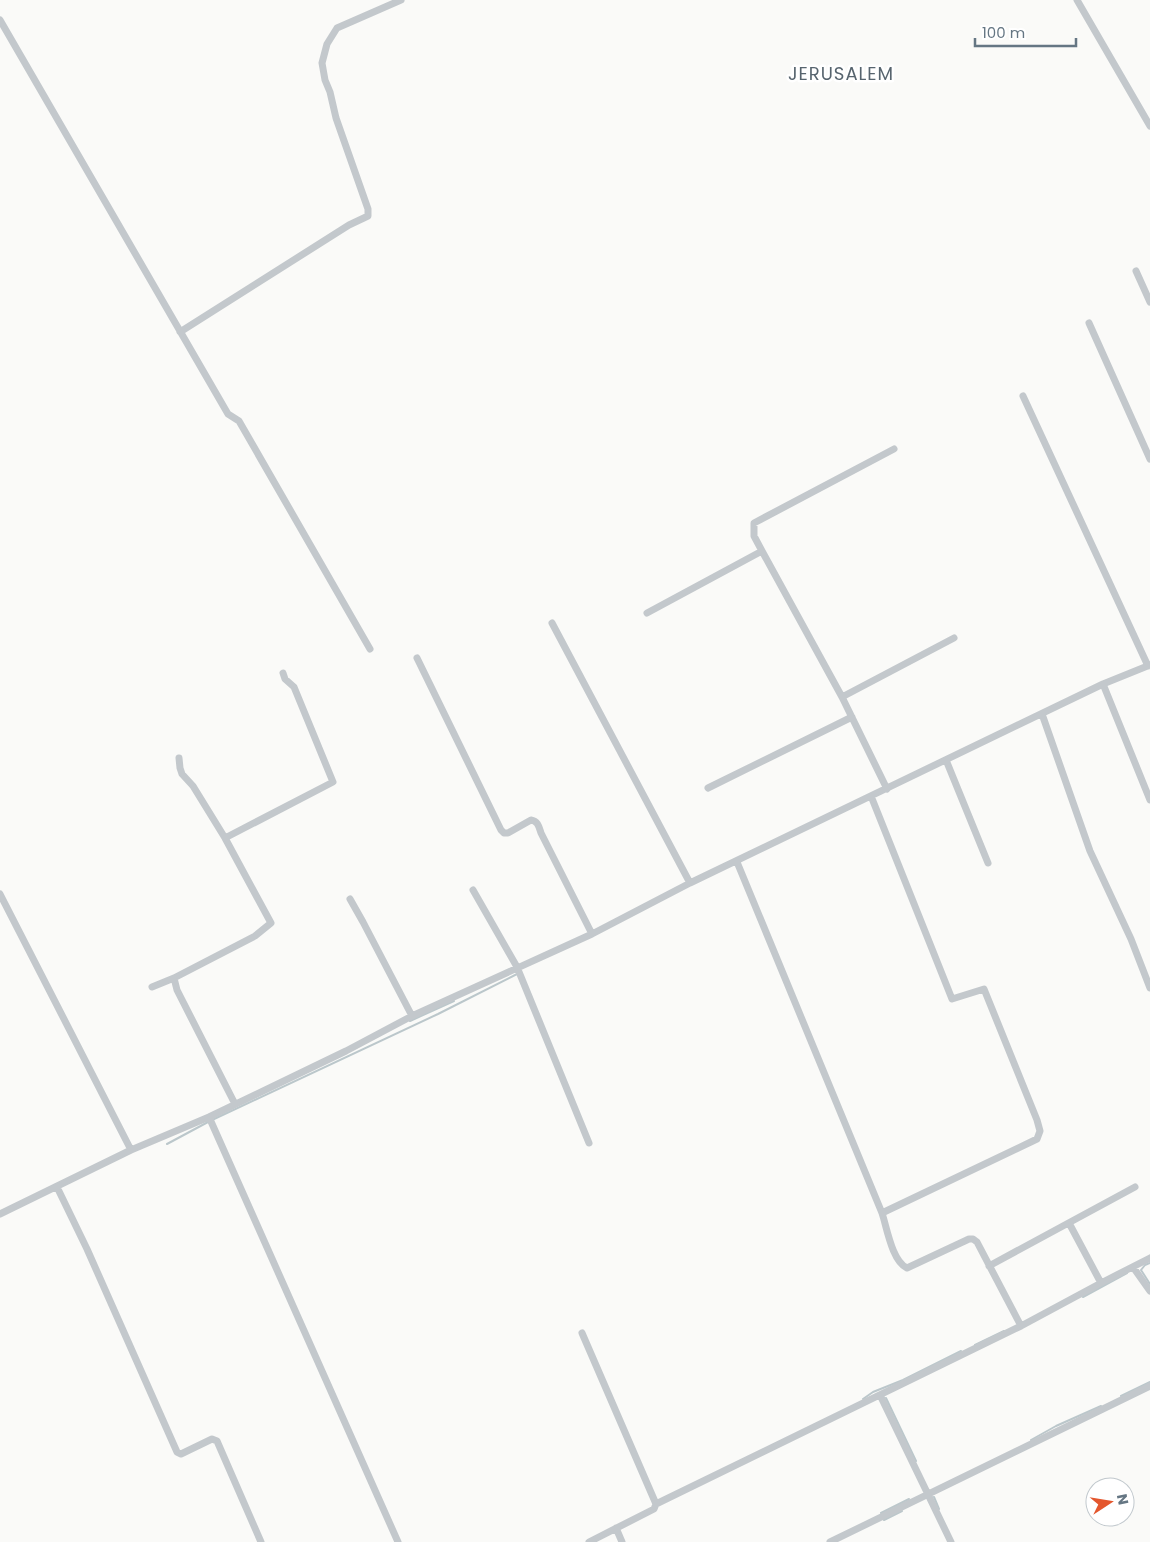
<svg xmlns="http://www.w3.org/2000/svg" width="1150" height="1542" font-family="Poppins,sans-serif">
<rect width="100%" height="100%" fill="#fafaf8"/>
<g fill="none" stroke-linecap="round" stroke-linejoin="round">
<path stroke="#bbc7cb" stroke-width="2" d="M410 1021 454 1001
M212 1120 438 1014 517 974
M167 1144 208 1122
M1150 1263 1145 1265 1141 1270 1150 1284
M1083 1297 1127 1273
M975 1345 1004 1331
M1121 1396 1150 1382
M886 1398 916 1461
M863 1399 873 1392 903 1380 961 1351
M1031 1440 1056 1426 1101 1406
M934 1497 939 1509
M881 1513 909 1499
M884 1520 902 1511"/>
<path stroke="#c3c8cc" stroke-width="7" d="M1077 0 1150 126
M0 20 228 414 239 421 370 649
M1136 271 1150 302
M1089 323 1150 459
M180 332 349 225 368 216V209L336 118 330 92 325 80 322 63 327 44 337 28 401 0
M1023 396 1148 666
M647 613 762 551
M552 623 690 883
M417 658 501 830 504 833H508L531 820C538 821 539 827 541 833L592 934
M1103 684 1150 800
M842 697 954 638
M1042 714 1090 851 1131 939 1150 988
M946 760 988 863
M708 788 852 717
M887 789 842 697 762 551 754 536V523L894 449
M871 796 952 999 984 989 1037 1120 1040 1131 1037 1139 882 1213
M225 838 333 782 294 687 285 679 283 673
M737 862 882 1213C887 1228 892 1261 907 1268L969 1239H973L977 1242 1021 1326
M473 890 517 967 589 1143
M0 894 131 1150
M350 899 363 922 412 1016
M174 978 177 990 235 1104
M152 987 174 978 255 936 271 923 225 838 193 786 182 774 180 768 179 758
M209 1117 398 1542
M57 1187 87 1249 177 1452 181 1454 212 1439 217 1441 261 1542
M0 1214 131 1150 209 1117 346 1051 412 1016 592 934 690 883 1103 684 1150 665
M1069 1223 1101 1283
M989 1266 1135 1187
M1133 1267 1150 1291
M582 1333 656 1504
M880 1395 951 1542
M616 1528 622 1542
M589 1542 654 1509 656 1504 1021 1326 1101 1283 1150 1258
M830 1542 1150 1386"/>
</g>
<g text-anchor="middle" stroke-width="5" stroke-linejoin="round" paint-order="stroke">
<g font-size="18" letter-spacing="1" fill="#57646e" stroke="#fff">
<text x="841" y="80">JERUSALEM</text>
</g>
</g>
<g transform="translate(1110 1502) rotate(78)"><circle r="24" fill="#ffffff" stroke="#c1c8cd"/>
<path d="M0-4L9 19L0 12L-9 19Z" fill="#e4572e"/>
<text y="-8" font-size="14" font-weight="bold" text-anchor="middle" fill="#657683">N</text>
</g>
<path d="M975 38v8h101v-8" fill="none" stroke="#657683" stroke-width="2.5"/>
<text x="982" y="38" font-size="15" fill="#657683" stroke="#ffffff" stroke-width="4" paint-order="stroke">100 m</text>
</svg>
